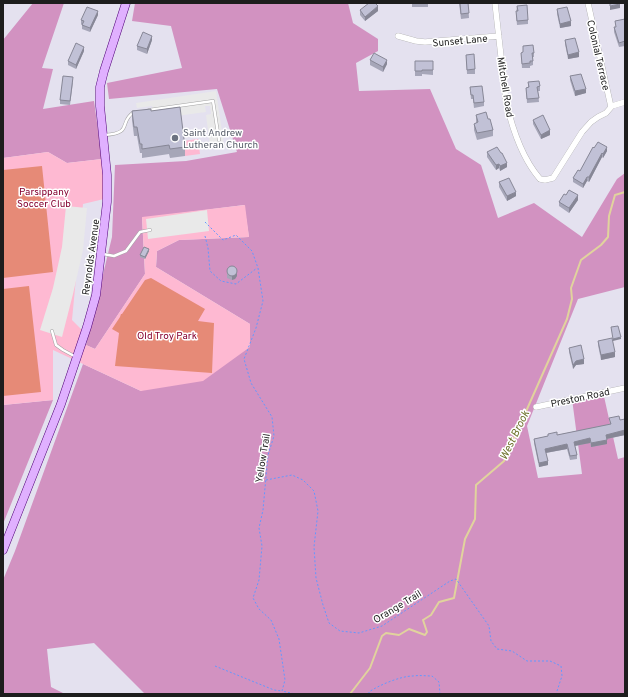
<svg xmlns="http://www.w3.org/2000/svg" width="628" height="697" font-family="Overpass,sans-serif">
<rect width="100%" height="100%" fill="#e4e1ef"/>
<path fill="#d292c1" d="M33 3H64L42 68 53 69 43 109 94 101 102 159 67 163 48 152 3 158V40Z
M135 3H348L353 23 378 39V51L356 63 359 91 430 89 456 149 481 165 498 218 534 203 582 237 617 179 625 173V287L578 299 527 426 538 478 582 474 572 399 603 392 618 459 625 457V694H145L94 643 47 649 51 687 65 694H3V580L15 551 83 364 141 391 250 324 156 267 157 251 179 240 249 237 244 205 142 218 145 274 95 349 86 345 112 237 115 165 186 161 237 152 217 89 109 99 107 83 182 68 171 26 132 21Z
M53 400 3 524V405Z"/>
<path fill="#feb9d2" d="M198 139 200 154 185 156 183 141Z
M48 152 67 163 102 159 104 179V199L83 204 72 320 86 334V345L95 349 145 274 142 217 245 205 249 237 179 240 157 251 156 267 250 324V347L203 381 141 391 53 350V400L3 405V158Z"/>
<path fill="#e68a77" d="M42 166 53 272 3 278V170Z
M151 278 205 309 198 321 214 323 212 373 115 366 119 333 112 329 120 317 121 314H122L145 280Z
M29 286 41 392 3 396V289Z"/>
<path fill="#e9e9e9" d="M216 91 224 145 210 146 206 115 211 114 210 106H205L206 112 154 119 152 106 137 108 136 103Z
M66 206 87 208 83 250 73 294 62 337 40 330 53 288 62 247Z
M207 210 209 231 148 239 146 219Z"/>
<g fill="none" stroke-linecap="round" stroke-linejoin="round">
<path stroke="#e1d39d" stroke-width="2" d="M350 694 370 668 382 636 386 633 399 635 409 629 425 635 427 632 423 620 431 615 439 602 454 598 465 539 475 519 476 485 504 461 567 319 572 299 571 288 581 260 601 245 608 237 609 216 615 195 625 192"/>
<defs>
<path id="lane" d="M149 110 213 101 219 140
M105 135C134 133 118 122 134 112
M103 254 114 256 126 251 140 232 150 230
M52 331 56 345 63 350 76 357"/>
<path id="street" d="M495 3 506 101C512 128 522 158 540 179L545 180 553 178 582 132 591 122 598 117 606 113 612 106 625 102
M588 3 611 107
M398 36 416 41 425 42 499 36
M536 407 625 388"/>
<path id="secondary" d="M3 550 61 404 87 327 96 295 107 202V175L100 106V87L104 71 126 3"/>
</defs>
<use href="#lane" stroke="#a4a4a4" stroke-width="3.5"/>
<use href="#street" stroke="#a4a4a4" stroke-width="6"/>
<use href="#secondary" stroke="#500078" stroke-width="9"/>
<path stroke="#6398ff" stroke-width="1" stroke-dasharray="2 2" stroke-linecap="butt" d="M205 222 223 240 236 235 252 251 258 268 263 301 256 328 244 359 251 383 272 417 274 436 268 455 263 510 259 528 262 546 259 580 253 598 259 609 271 620 279 639 285 680 282 691 295 694
M205 236 208 248 210 271 221 281 236 284 257 268
M266 480 292 475 303 480 314 491 318 511 314 547 316 578 323 605 329 623 340 631 359 633 382 626 450 581 456 579 489 626 491 641 497 649 512 651 527 661H550L561 666 562 676 556 694
M215 666 274 690 282 691
M369 694V692C379 685 401 676 413 676 420 675 426 676 432 676L439 682 440 694"/>
<use href="#lane" stroke="#fff" stroke-width="2.5"/>
<use href="#street" stroke="#fff" stroke-width="5.5"/>
<use href="#secondary" stroke="#e0b0ff" stroke-width="8"/>
</g>
<path fill="#a6a6b8" d="M412 3H428V7H412Z
M459 3H468L469 18 461 19Z
M517 6 528 20V24L517 25 516 15Z
M557 9 571 26 560 28 557 14Z
M360 10 378 11 365 21 360 15Z
M98 15 90 32 82 29V25L81 24V20Z
M625 19V46L619 47 614 32V27H616L615 21Z
M152 40 147 54 137 50V46Z
M565 40 579 57 568 59 565 44Z
M523 46 534 53V57H533V65L530 66V68H522L521 53 523 52Z
M84 51 76 69 68 65V61Z
M466 55 475 69V74H467Z
M370 60 387 64 383 72 370 65Z
M415 61H433V75L422 74V76H415Z
M570 76 586 93 575 96 570 80Z
M73 82 70 105 60 104V100Z
M528 82 540 86V91H538L539 102 527 103 526 88 528 87Z
M470 87 484 102V106L474 108 473 99H471Z
M132 111H151L185 147V156L170 158 169 154 142 158V153H140L137 136H134L132 120Z
M476 115 488 119 493 130V136L477 140 474 130V124L476 123Z
M533 120 550 135 541 139 533 124Z
M594 148 607 151 603 158 602 157 589 182 587 181 583 188 573 182V178L580 171Z
M487 152 501 153 507 167 500 171 499 168 496 170 487 157Z
M499 182 516 196 507 201 499 187Z
M566 195 578 200 569 213 559 206V202Z
M149 251 145 259 140 257V255Z
M227 269 237 276 235 279 232 280 227 278Z
M598 341 615 357 601 360 598 345Z
M569 348 584 364 576 365 573 369 569 352Z
M609 418 620 420 625 419V435L607 439V444L591 447 590 443 575 446 577 455V459L570 460 567 449 546 453 548 465 539 467 534 443V439L548 436V434L557 435 610 424Z"/>
<path fill="#878796" d="M620 4V8L610 10V6Z
M378 6V11L365 21V17Z
M98 11V15L90 32V28Z
M571 21V26L560 28V24Z
M152 36V40L147 54V49Z
M84 47V51L76 69V65Z
M579 52V57L568 59V55Z
M387 60V64L383 72V67Z
M586 89V93L575 96V91Z
M550 130V135L541 139V135Z
M607 147V151L603 158V154Z
M602 153V157L589 182V177Z
M507 163V167L500 171V166Z
M499 164V168L496 170V165Z
M587 177V181L583 188V184Z
M516 192V196L507 201V196Z
M578 195V200L569 213V208Z
M149 249V251L145 259V257Z
M237 272V276L235 279 232 280V276Z
M621 337V339L613 341V339Z
M615 352V357L601 360V355Z
M584 359V364L576 365 573 369V365L576 361Z
M625 430V435L606 439V435Z
M590 438V443L574 446V442Z
M607 440V444L591 447V443Z
M567 444V449L545 453V449Z
M548 461V465L539 467V463Z"/>
<path fill="#c1c1d6" stroke="#878796" d="M369 3H375L378 6 365 17 360 10Z
M460 3H468L469 13 461 14Z
M610 3H620V4L610 6Z
M527 5 528 20 517 21 516 11H518L517 6Z
M87 7 98 11 90 28 82 25 84 21 81 20Z
M567 7 571 21 560 24 557 9Z
M625 19V41L619 43 614 27H616L615 21Z
M143 32 152 36 147 49 137 46Z
M575 38 579 52 568 55 565 40Z
M76 43 84 47 76 65 68 61Z
M533 45 534 53H532L533 61H530V63L522 64 521 53 523 52V46Z
M374 53 387 60 383 67 370 60Z
M474 54 475 69 467 70 466 55Z
M415 61H433V70H422V71H415Z
M581 74 586 89 575 91 570 76Z
M63 76 73 77 70 101 60 100Z
M539 81 540 86 537 87 539 98 527 99 526 88 529 87 528 82Z
M482 86 484 102 474 103 473 95H471L470 87Z
M180 107 185 147 170 149 169 145 142 149V144H140L137 127H134L132 111 151 109V111Z
M486 112 488 119H490L493 130 477 133 474 124 478 122 476 115Z
M543 115 550 130 541 135 533 120Z
M598 142 607 147 603 154 602 153 589 177H587L583 184 573 178 578 170 580 171 593 147 594 148Z
M497 147 501 153H502L507 163 500 166 499 164 496 165 487 152Z
M509 178 516 192 507 196 499 182Z
M569 190 578 195 569 208 559 202 564 194 566 195Z
M144 247 149 249 145 257 140 255Z
M227 271a5 5 0 1 1 10 0a5 5 0 1 1-10 0Z
M618 326 621 337 613 339 611 327Z
M612 338 615 352 601 355 598 341Z
M581 345 584 359 576 361 573 365 569 348Z
M619 416 620 420 625 419V430L606 435 607 440 591 443 590 438 574 442 577 455 570 456 567 444 545 449 548 461 539 463 534 439 548 436V434L557 432V435L611 424 609 418Z"/>
<circle fill="#6b7280" stroke="#fff" stroke-width="1.5" cx="175" cy="138" r="4"/>
<g text-anchor="middle" stroke-width="3" stroke-linejoin="round" paint-order="stroke">
<g font-size="10" fill="#1d1d1d" stroke="#fff">
<text transform="translate(460 40) rotate(-5)" y="4">Sunset Lane</text>
<text transform="translate(599 55) rotate(77)" y="4">Colonial Terrace</text>
<text transform="translate(506 87) rotate(81)" y="4">Mitchell Road</text>
<text transform="translate(90 257) rotate(-82)" y="4">Reynolds Avenue</text>
<text transform="translate(580 397) rotate(-12)" y="4">Preston Road</text>
<text transform="translate(262 458) rotate(-81)" y="4">Yellow Trail</text>
<text transform="translate(397 606) rotate(-31)" y="4">Orange Trail</text>
</g>
<g font-size="10" fill="#5b616d" stroke="#fff" text-anchor="start">
<text x="183" y="136">Saint Andrew<tspan x="183" dy="12">Lutheran Church</tspan></text>
</g>
<g font-size="10" fill="#840130" stroke="#fff">
<text x="44" y="195">Parsippany<tspan x="44" dy="12">Soccer Club</tspan></text>
<text x="167" y="339">Old Troy Park</text>
</g>
<g font-size="11" font-style="italic" fill="#6f732e" stroke="#fff">
<text transform="translate(514 435) rotate(-64)" y="4">West Brook</text>
</g>
</g>
<rect width="628" height="697" fill="none" stroke="#1d1d1d" stroke-width="8"/>
</svg>
